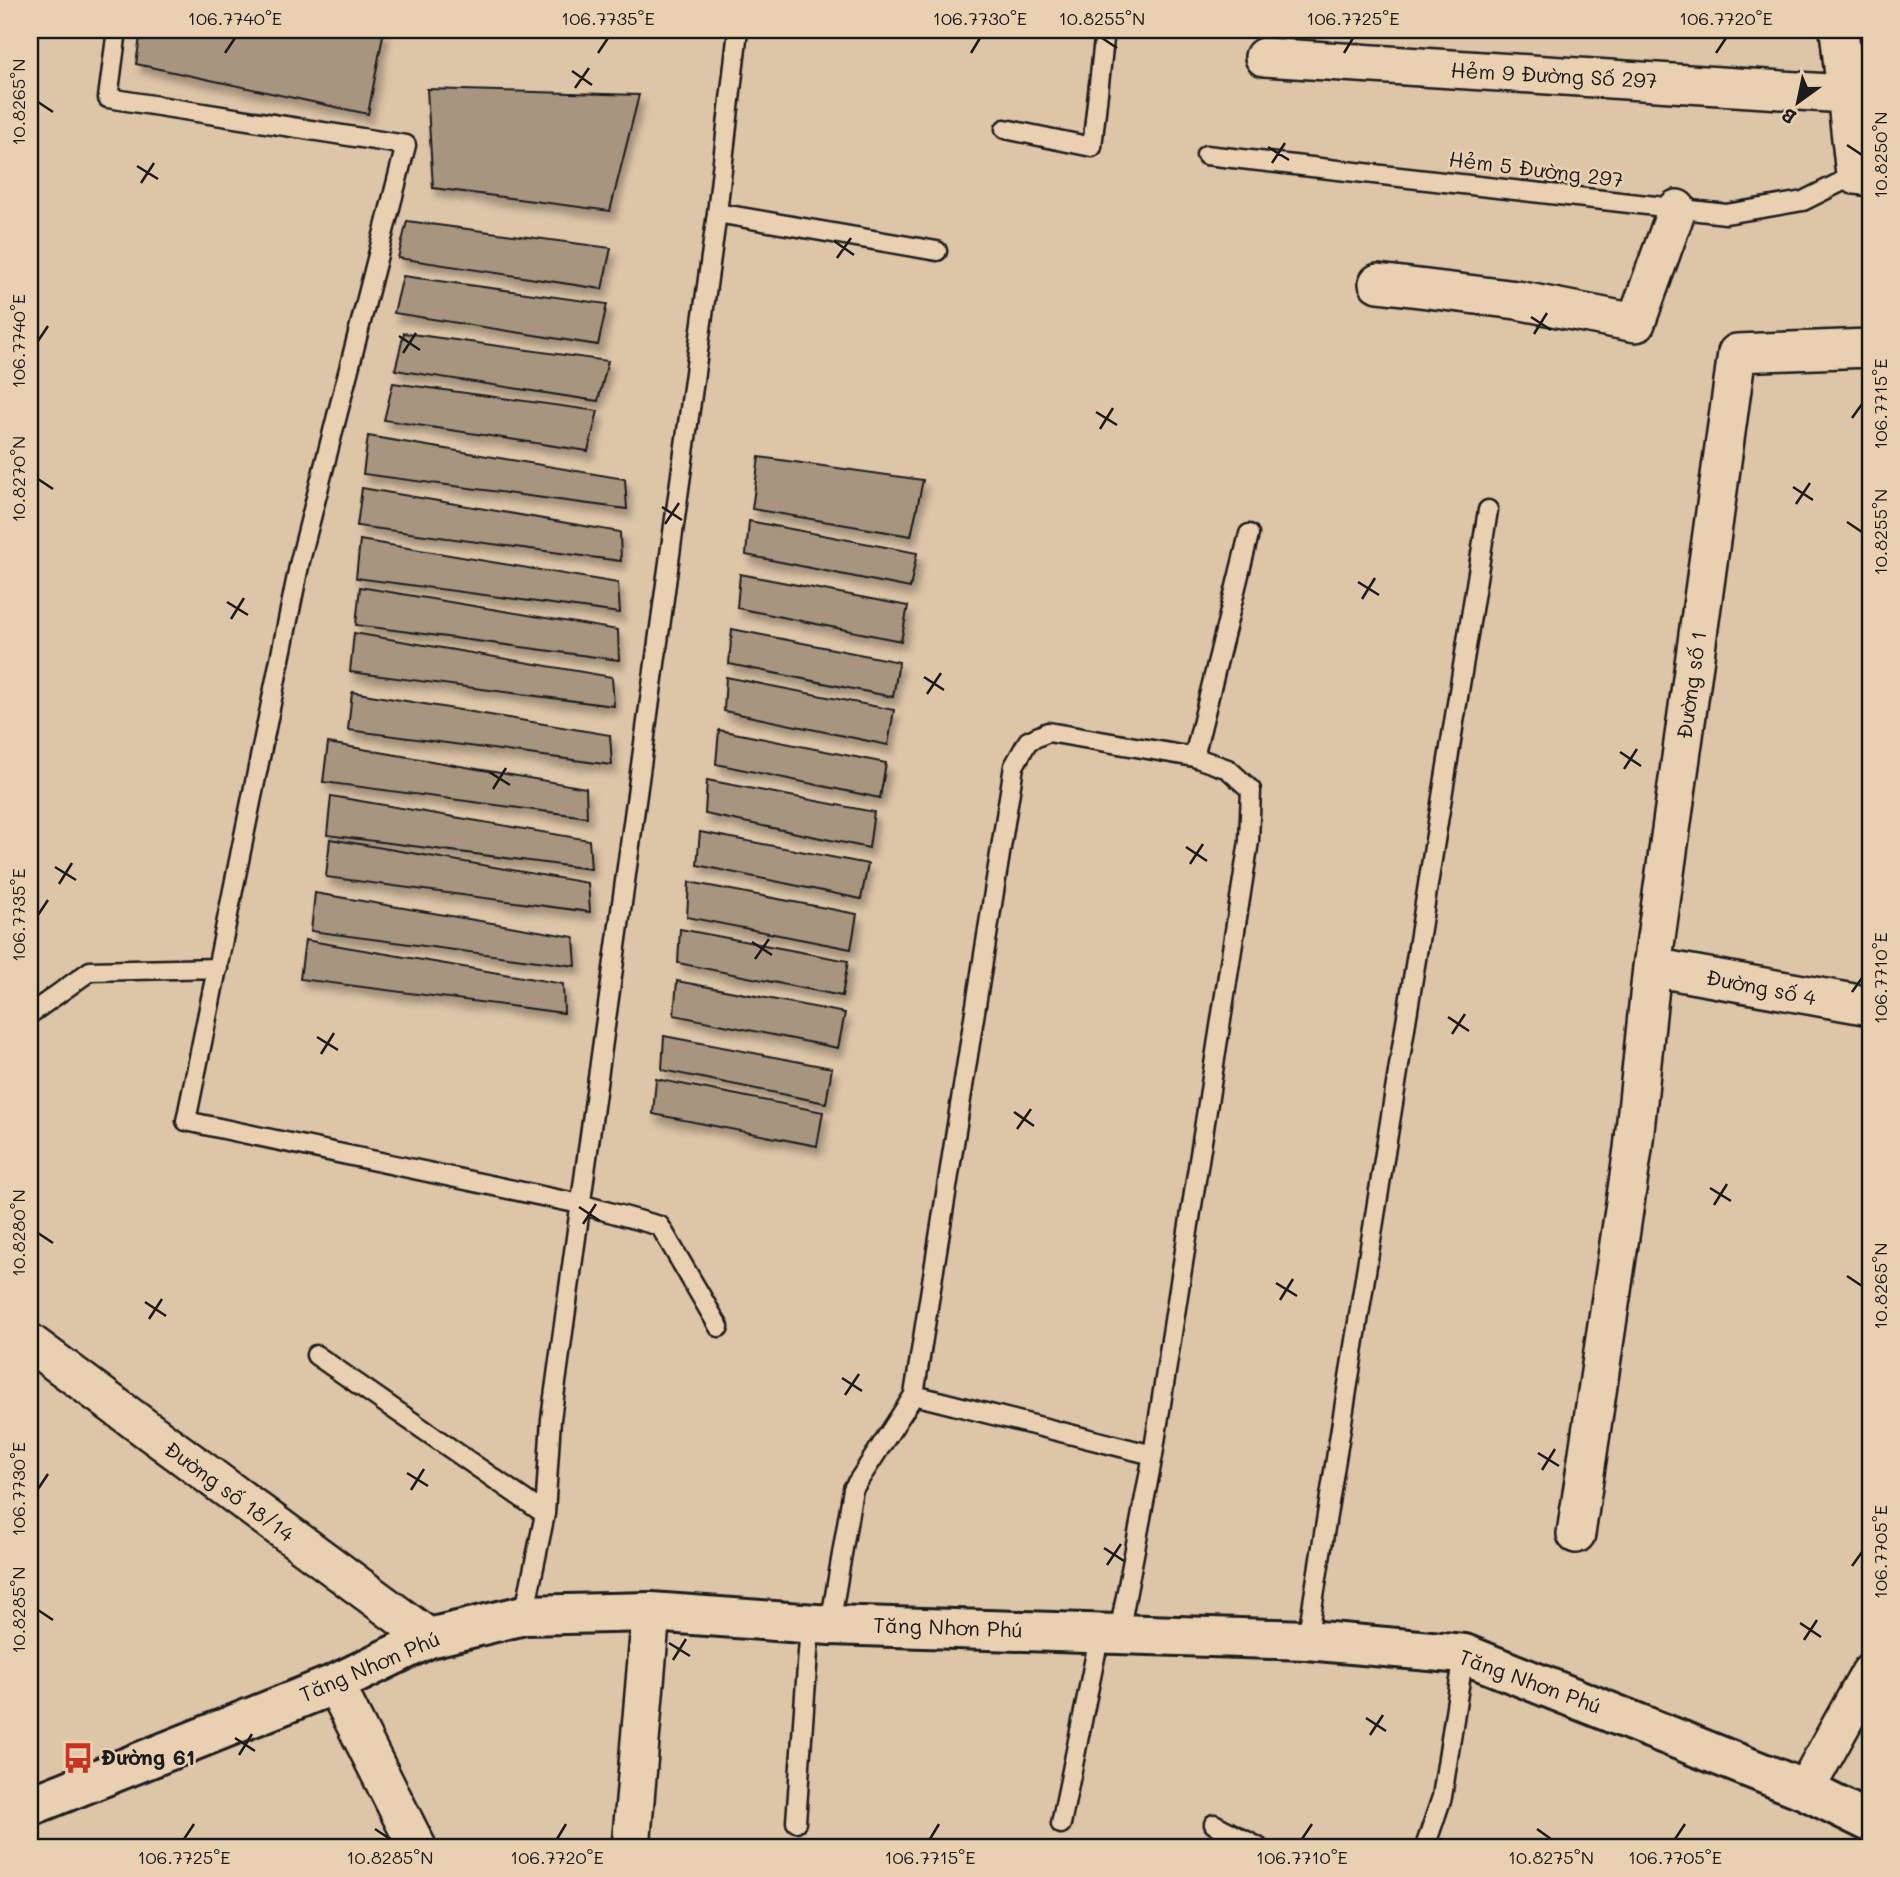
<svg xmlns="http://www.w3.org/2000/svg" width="1900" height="1877" font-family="Mali,sans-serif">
<defs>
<filter id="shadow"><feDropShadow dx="4.5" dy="8" stdDeviation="3.5" flood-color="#0004"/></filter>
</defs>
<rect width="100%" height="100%" fill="#ddc5a8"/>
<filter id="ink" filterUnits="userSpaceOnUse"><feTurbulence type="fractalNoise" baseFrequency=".0143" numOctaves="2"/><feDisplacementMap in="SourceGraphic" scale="14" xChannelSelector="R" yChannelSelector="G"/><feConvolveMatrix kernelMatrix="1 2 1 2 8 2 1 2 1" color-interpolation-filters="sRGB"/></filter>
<g filter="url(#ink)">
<path fill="#a79580" stroke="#1c1c1c" stroke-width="2" filter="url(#shadow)" d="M141 30H384L368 114 136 64Z
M427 89 639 95 610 211 433 188Z
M407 221 611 248 602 289 398 258Z
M403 276 607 304 598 345 394 313Z
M404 333 608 361 598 401 395 370Z
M393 383 598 411 588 451 384 420Z
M368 436 625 479 627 509 363 474Z
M759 457 923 480 911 536 752 509Z
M362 488 620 532 621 561 357 526Z
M749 521 917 553 910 588 746 555Z
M360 540 618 583 620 613 356 578Z
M740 574 908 606 901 641 737 608Z
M360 587 618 630 619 660 356 625Z
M732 629 899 662 893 697 729 664Z
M354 633 612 677 614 706 350 672Z
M726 677 894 710 888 745 724 711Z
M352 692 610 735 612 765 348 730Z
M719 730 886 763 880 798 716 764Z
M328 743 586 788 587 817 323 782Z
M707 780 874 812 869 848 705 814Z
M331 796 589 840 591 869 327 835Z
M700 832 868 864 861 899 697 865Z
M330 839 588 883 590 912 326 877Z
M689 882 857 914 851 949 687 917Z
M315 893 574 937 576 966 311 931Z
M680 929 848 961 842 996 678 963Z
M305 940 563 984 564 1013 300 979Z
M677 981 845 1013 838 1048 674 1015Z
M664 1036 832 1068 826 1103 662 1070Z
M656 1079 823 1112 817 1146 653 1114Z"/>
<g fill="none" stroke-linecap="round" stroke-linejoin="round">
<defs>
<path id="lane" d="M117 30 108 98 406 145 300 561 186 1121 580 1204 660 1226 719 1327
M1005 129 1092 147 1105 30
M1206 155 1726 214 1803 201 1855 175
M717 213 937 251
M1194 757 1249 534
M30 1014 90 971 218 968
M316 1355 545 1514
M914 1395 1153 1455
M524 1615 545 1514 551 1419 717 213 738 30
M830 1625 853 1489 914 1395 1014 766 1028 741 1048 732 1194 757 1228 769 1251 790 1249 841 1153 1455 1119 1633
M1307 1640 1488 510
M796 1822 810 1624
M1061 1824 1100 1633
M1214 1824 1258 1847
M1425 1847 1442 1797 1464 1654"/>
<path id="street" d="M1839 30 1855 175 1870 177
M1264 57 1845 94
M1378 283 1517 300 1636 323 1677 209
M1652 967 1870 1006
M30 1343 429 1638
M1576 1534 1633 1149 1652 967 1737 353 1870 348
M335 1684 417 1847
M1805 1790 1870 1673
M631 1847 651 1612"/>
<path id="secondary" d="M30 1806 335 1684 429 1638 524 1615 651 1612 830 1625 1307 1640 1464 1654 1805 1790 1870 1822"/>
</defs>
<use href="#lane" stroke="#1c1c1c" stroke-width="23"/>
<use href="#street" stroke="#1c1c1c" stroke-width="42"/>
<use href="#secondary" stroke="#1c1c1c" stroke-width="44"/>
<use href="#lane" stroke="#e9d0b1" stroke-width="18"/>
<use href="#street" stroke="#e9d0b1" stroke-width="37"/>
<use href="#secondary" stroke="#e9d0b1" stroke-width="38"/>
</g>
</g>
<path fill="none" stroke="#1c1c1c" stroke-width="2.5" d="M1102 38 1117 48M225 53 235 38M598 53 608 38M971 53 980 38M1344 53 1353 38M1716 53 1726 38M572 71 592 85M575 88 589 68M38 102 53 112M1847 145 1862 155M1268 147 1289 160M1272 163 1285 143M137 166 158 179M141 183 154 163M834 241 854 255M837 258 851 238M1531 317 1551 330M1534 334 1547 313M399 336 420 350M38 341 48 326M403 353 416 333M1096 412 1117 425M1852 418 1862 404M1100 429 1113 408M38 479 53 489M1793 487 1813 500M1796 504 1810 483M662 507 682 520M1847 522 1862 532M665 524 679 503M1358 582 1379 595M1362 599 1375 578M227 602 248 615M231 619 244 598M924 677 944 690M927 694 941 673M1620 752 1641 766M1624 769 1637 749M489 772 510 785M493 789 506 768M1186 847 1207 861M1190 864 1203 844M55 867 76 880M59 884 72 863M38 915 48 900M752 942 772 955M755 959 769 939M1852 992 1862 978M1448 1017 1469 1031M1452 1034 1465 1014M317 1037 338 1050M321 1054 334 1033M1014 1112 1034 1126M1017 1129 1031 1109M1710 1188 1731 1201M1714 1205 1727 1184M579 1207 600 1221M583 1224 596 1204M38 1233 53 1243M1847 1276 1862 1286M1276 1283 1297 1296M1280 1300 1293 1279M145 1302 166 1316M149 1319 162 1299M842 1378 862 1391M845 1395 859 1374M1538 1453 1559 1466M1542 1470 1555 1449M407 1473 428 1486M38 1489 48 1474M411 1490 424 1469M1104 1548 1124 1561M1107 1565 1121 1544M1852 1566 1862 1552M38 1610 53 1620M1800 1623 1821 1637M1804 1640 1817 1620M669 1643 690 1656M673 1660 686 1639M1366 1718 1386 1731M1370 1735 1383 1715M235 1738 255 1751M239 1755 252 1734M375 1829 390 1839M1537 1829 1551 1839M184 1839 194 1824M557 1839 566 1824M930 1839 939 1824M1302 1839 1312 1824M1675 1839 1685 1824"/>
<defs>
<symbol id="bus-bare" viewBox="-9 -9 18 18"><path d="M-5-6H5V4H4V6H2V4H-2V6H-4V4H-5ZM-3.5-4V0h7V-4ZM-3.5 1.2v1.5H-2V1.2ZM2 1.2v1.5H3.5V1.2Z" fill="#c8321e" stroke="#e9d0b1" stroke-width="2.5" paint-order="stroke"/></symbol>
</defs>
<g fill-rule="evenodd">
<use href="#bus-bare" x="56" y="1736" width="44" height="44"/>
</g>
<g text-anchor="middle" stroke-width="5" stroke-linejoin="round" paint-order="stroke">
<g font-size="21" fill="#1c1c1c" stroke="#e9d0b1">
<text transform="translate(1554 76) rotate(3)" y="7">Hẻm 9 Đường Số 297</text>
<text transform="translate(1536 170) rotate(7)" y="7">Hẻm 5 Đường 297</text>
<text transform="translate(1692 685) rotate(-82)" y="7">Đường số 1</text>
<text transform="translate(1761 988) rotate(11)" y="7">Đường số 4</text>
<text transform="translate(229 1492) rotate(36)" y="7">Đường số 18/14</text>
<text transform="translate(948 1628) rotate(2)" y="7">Tăng Nhơn Phú</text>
<text transform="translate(370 1667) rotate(-23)" y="7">Tăng Nhơn Phú</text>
<text transform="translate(1530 1682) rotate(20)" y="7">Tăng Nhơn Phú</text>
</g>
<g font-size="21" font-weight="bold" fill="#1c1c1c" stroke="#e9d0b1" text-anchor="start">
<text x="101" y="1765">Đường 61</text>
</g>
</g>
<rect width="1900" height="1877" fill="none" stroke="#e9d0b1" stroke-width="77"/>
<g transform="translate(1798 102) rotate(213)" stroke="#e9d0b1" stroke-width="5" paint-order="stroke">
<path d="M0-5L12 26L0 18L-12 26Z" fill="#1c1c1c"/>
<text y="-10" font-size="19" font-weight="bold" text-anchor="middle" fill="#1c1c1c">B</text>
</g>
<rect x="38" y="38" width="1824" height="1801" fill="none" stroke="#1c1c1c" stroke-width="2.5"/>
<g font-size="18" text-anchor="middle" fill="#1c1c1c">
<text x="235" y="25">106.7740°E</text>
<text x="608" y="25">106.7735°E</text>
<text x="980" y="25">106.7730°E</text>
<text x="1102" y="25">10.8255°N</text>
<text x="1353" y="25">106.7725°E</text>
<text x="1726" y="25">106.7720°E</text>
<text transform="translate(19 102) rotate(-90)" y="6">10.8265°N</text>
<text transform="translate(1881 155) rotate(-90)" y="6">10.8250°N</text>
<text transform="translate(19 341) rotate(-90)" y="6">106.7740°E</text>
<text transform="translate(1881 404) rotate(-90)" y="6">106.7715°E</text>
<text transform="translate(19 479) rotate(-90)" y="6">10.8270°N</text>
<text transform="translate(1881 532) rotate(-90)" y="6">10.8255°N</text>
<text transform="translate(19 915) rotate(-90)" y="6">106.7735°E</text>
<text transform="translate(1881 978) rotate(-90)" y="6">106.7710°E</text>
<text transform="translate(19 1233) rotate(-90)" y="6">10.8280°N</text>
<text transform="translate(1881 1286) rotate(-90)" y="6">10.8265°N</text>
<text transform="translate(19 1489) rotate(-90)" y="6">106.7730°E</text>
<text transform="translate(1881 1552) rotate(-90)" y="6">106.7705°E</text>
<text transform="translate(19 1610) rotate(-90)" y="6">10.8285°N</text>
<text x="184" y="1864">106.7725°E</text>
<text x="390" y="1864">10.8285°N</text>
<text x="557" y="1864">106.7720°E</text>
<text x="930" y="1864">106.7715°E</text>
<text x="1302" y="1864">106.7710°E</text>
<text x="1551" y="1864">10.8275°N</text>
<text x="1675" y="1864">106.7705°E</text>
</g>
</svg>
